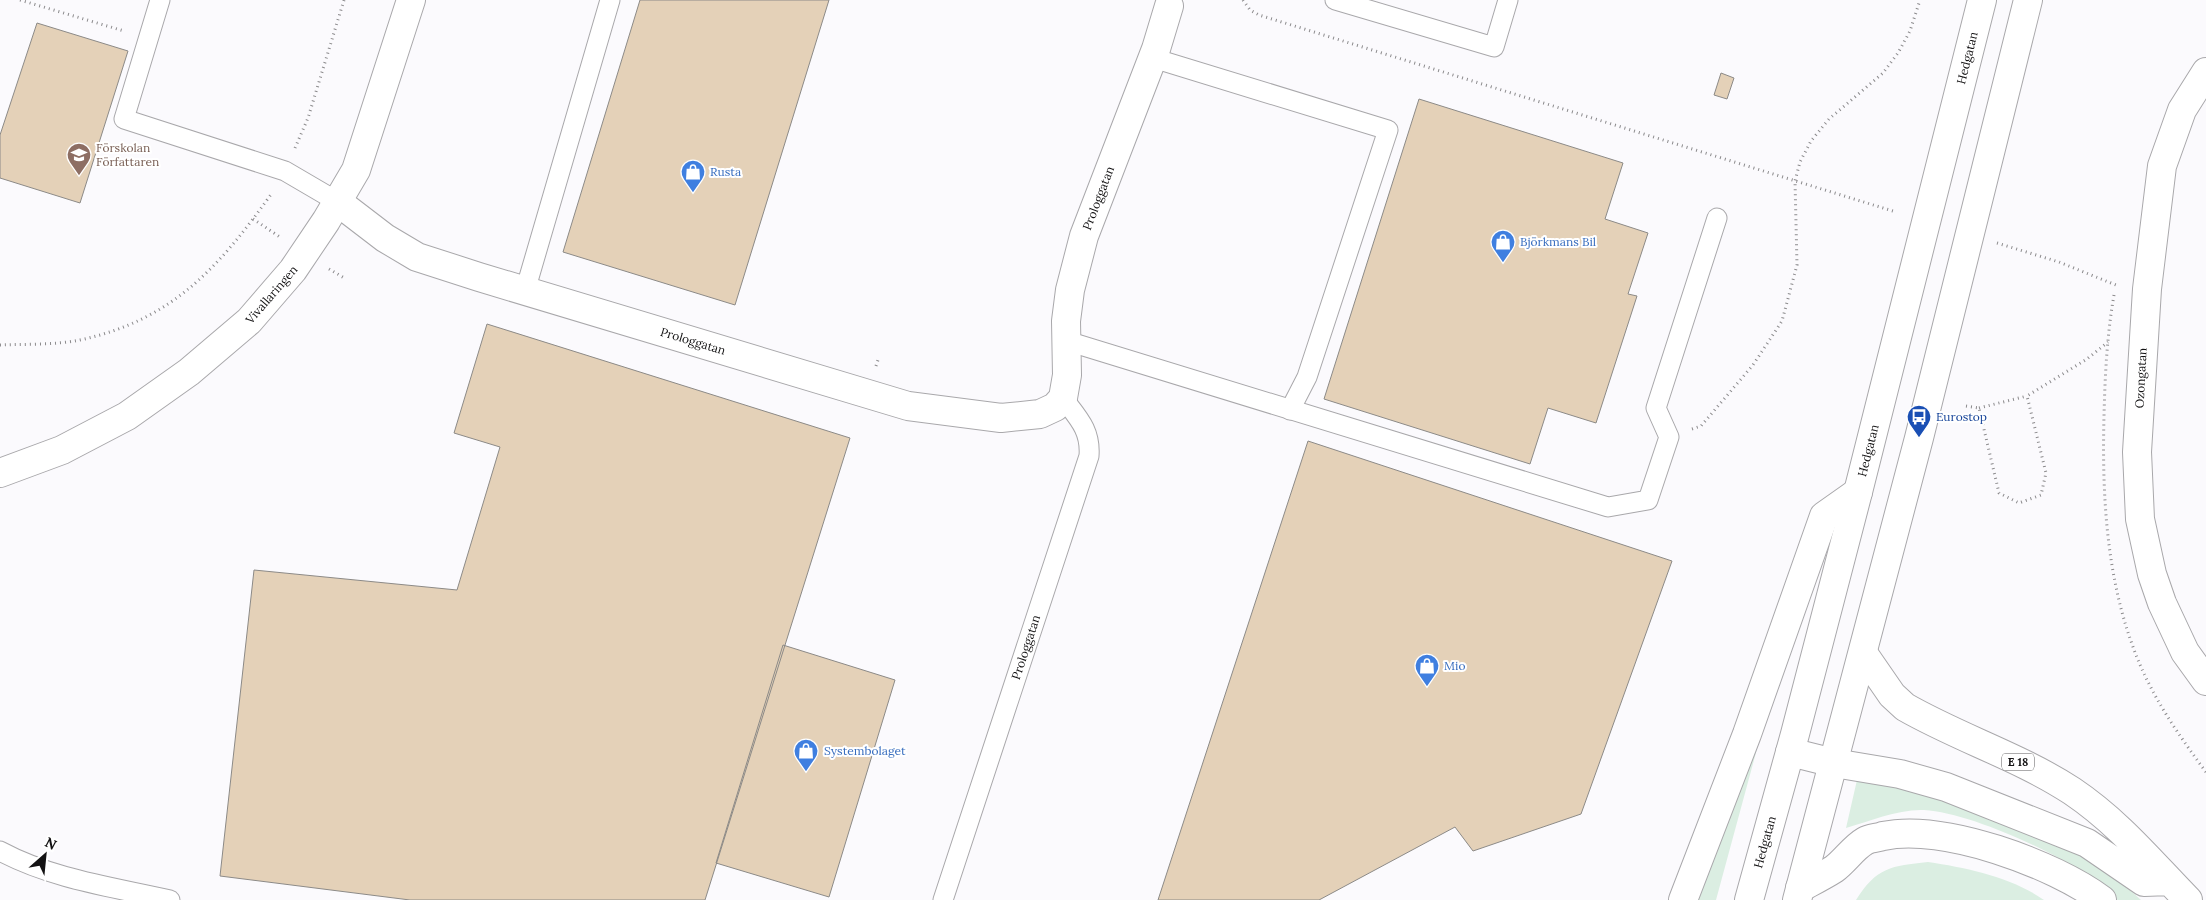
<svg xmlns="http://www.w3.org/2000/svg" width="2206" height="900" font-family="Lora,serif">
<rect width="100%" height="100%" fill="#fbfafd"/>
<path fill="#dbeee2" d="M1770 701 1716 900H1694Z
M1857 780 1906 786 2068 846 2118 879 2141 900C2134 900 2125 900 2118 900 2112 898 2087 876 2079 870 2044 847 1965 812 1924 810 1898 809 1870 821 1846 828Z
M1928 862C1968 868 2011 877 2044 900H1856C1877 867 1891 866 1928 862Z"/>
<path fill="#e4d1b8" stroke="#8c8a87" d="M640 0H829L735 305 563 252Z
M37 23 128 51 80 203 0 178V135Z
M1721 73 1734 78 1727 99 1714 95Z
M1419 99 1623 163 1605 219 1648 233 1628 294 1637 296 1596 423 1548 408 1530 464 1324 399Z
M487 324 850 438 705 900H410L220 876 254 570 457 590 500 447 454 433Z
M1308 441 1672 561 1581 814 1473 851 1455 827 1319 900H1158Z
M783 645 895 680 829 897 716 863Z"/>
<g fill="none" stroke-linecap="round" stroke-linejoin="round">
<defs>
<g id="service">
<path d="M160 0 124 119 285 171 338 202"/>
<path d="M1335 0 1494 47 1508 0"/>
<path d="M1153 58 1388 130 1307 377 1290 410"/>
<path d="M525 291 610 0"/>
<path d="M1067 341 1608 507 1648 500 1669 437 1656 408 1717 218"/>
<path d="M0 851C52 879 113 887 170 900"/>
<path id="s1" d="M943 900 1089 456C1091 430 1078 418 1063 398"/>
</g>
<g id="minor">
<path d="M2206 72 2182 110 2162 166 2147 289 2137 452 2140 519 2152 574 2162 603 2185 652 2206 681"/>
<path id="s2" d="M338 202 385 238 417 257 479 277 908 406 1001 418 1040 414 1055 407 1063 398 1067 375 1066 321 1070 290 1084 236 1156 49 1169 6"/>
</g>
<g id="tertiary">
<path id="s3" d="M0 473 62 450 127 416 189 372 249 321 293 270 326 221 356 170 411 0"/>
</g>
<g id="secondary">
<path d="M1790 752 1834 763"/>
<path id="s4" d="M1749 900 1795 734 1858 492 1982 0"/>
<path d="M1797 900 1919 438 2028 0"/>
</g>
<path id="motorway" d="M1863 653 1892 695 1905 707C1959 738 2020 757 2072 791 2118 822 2150 861 2188 900
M1834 763 1900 774 1946 787 2087 843 2144 882 2170 881
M1800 888C1811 882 1823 876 1834 869 1845 861 1853 848 1865 841 1870 838 1878 838 1883 836 1943 823 2054 864 2102 900
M1683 900 1747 734 1824 516 1858 492"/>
</defs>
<use href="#service" stroke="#a9a8ab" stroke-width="21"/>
<use href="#minor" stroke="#a9a8ab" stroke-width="30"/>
<use href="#tertiary" stroke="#a9a8ab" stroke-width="30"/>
<use href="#secondary" stroke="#a9a8ab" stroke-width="30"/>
<use href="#motorway" stroke="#a9a8ab" stroke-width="30"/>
<path stroke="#8b8a8c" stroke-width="3" stroke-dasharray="1 4" stroke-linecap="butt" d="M20 0 124 31
M1243 0 1250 10 1259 15 1896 212
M295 148 308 118 344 0
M253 219 280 237
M1997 243 2059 262 2116 285
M329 269 346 279
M2114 295C2107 335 2105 375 2104 416 2102 492 2106 572 2132 644 2148 691 2177 733 2206 772
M0 345C26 344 55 345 80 340 173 320 219 267 272 193
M876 366 879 357
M1966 406 1979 408 1999 493 2019 503 2041 495 2046 473 2027 396 2087 359 2108 342
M1979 408 2027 396
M1692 429 1701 426 1753 365 1782 321 1797 265 1795 181 1800 162 1811 141 1829 119 1883 73 1898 53 1910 31 1920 0"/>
<use href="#service" stroke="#fff" stroke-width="19"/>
<use href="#minor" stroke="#fff" stroke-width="28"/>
<use href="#tertiary" stroke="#fff" stroke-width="28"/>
<use href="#secondary" stroke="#fff" stroke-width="28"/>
<use href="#motorway" stroke="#fff" stroke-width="28"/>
</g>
<defs>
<symbol id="school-pin" viewBox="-11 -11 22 30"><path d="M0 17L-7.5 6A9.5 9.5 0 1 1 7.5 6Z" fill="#8d6e63" stroke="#fff"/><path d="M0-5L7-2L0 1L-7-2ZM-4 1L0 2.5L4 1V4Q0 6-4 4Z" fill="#fff"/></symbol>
<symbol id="shop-pin" viewBox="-11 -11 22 30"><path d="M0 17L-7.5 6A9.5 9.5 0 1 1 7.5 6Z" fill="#3f7fe0" stroke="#fff"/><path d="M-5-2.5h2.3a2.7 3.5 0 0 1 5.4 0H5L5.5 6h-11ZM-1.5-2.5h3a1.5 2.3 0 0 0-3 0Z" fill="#fff"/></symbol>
<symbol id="bus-pin" viewBox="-11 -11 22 30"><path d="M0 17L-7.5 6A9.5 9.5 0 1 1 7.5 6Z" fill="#1a4fb4" stroke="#fff"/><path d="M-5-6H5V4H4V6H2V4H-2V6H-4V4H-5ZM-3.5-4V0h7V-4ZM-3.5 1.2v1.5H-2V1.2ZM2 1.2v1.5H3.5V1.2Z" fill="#fff"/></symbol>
</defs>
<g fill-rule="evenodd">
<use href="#school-pin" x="65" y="141" width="28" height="38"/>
<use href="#shop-pin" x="679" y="158" width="28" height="38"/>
<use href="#shop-pin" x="1489" y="228" width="28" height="38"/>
<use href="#bus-pin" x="1905" y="403" width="28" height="38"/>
<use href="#shop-pin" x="1413" y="652" width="28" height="38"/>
<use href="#shop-pin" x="792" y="737" width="28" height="38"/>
</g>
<g text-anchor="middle" stroke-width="4" stroke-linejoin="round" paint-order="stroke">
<rect fill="#fff" stroke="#5a595a" stroke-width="1" x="2002" y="753.5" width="32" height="17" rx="4"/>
<g font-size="11" font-weight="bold" fill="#131213">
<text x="2018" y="766">E 18</text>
</g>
<g font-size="12" fill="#131213" stroke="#fff">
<text dy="4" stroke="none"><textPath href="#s4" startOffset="870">Hedgatan</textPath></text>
<text dy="4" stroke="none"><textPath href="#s2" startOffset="976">Prologgatan</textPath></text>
<text dy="4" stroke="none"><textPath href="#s3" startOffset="329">Vivallaringen</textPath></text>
<text dy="4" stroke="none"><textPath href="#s2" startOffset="385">Prologgatan</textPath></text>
<text transform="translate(2141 378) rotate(-87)" y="4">Ozongatan</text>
<text dy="4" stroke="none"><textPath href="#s4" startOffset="465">Hedgatan</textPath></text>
<text dy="4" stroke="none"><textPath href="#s1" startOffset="266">Prologgatan</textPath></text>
<text dy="4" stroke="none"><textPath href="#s4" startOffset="60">Hedgatan</textPath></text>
</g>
<g font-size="12" fill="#785e54" stroke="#fff" text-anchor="start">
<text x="96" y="152">Förskolan<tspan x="96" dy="14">Författaren</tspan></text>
</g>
<g font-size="12" fill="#366cbe" stroke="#fff" text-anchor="start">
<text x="710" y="176">Rusta</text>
<text x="1520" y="246">Björkmans Bil</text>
<text x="1444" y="670">Mio</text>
<text x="824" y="755">Systembolaget</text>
</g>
<g font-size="12" fill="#164399" stroke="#fff" text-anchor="start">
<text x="1936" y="421">Eurostop</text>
</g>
</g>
<g transform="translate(45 855) rotate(27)" stroke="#ffffff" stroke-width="4" paint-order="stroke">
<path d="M0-4L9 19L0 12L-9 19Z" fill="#131213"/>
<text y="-8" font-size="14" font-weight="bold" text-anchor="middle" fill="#131213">N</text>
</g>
</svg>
